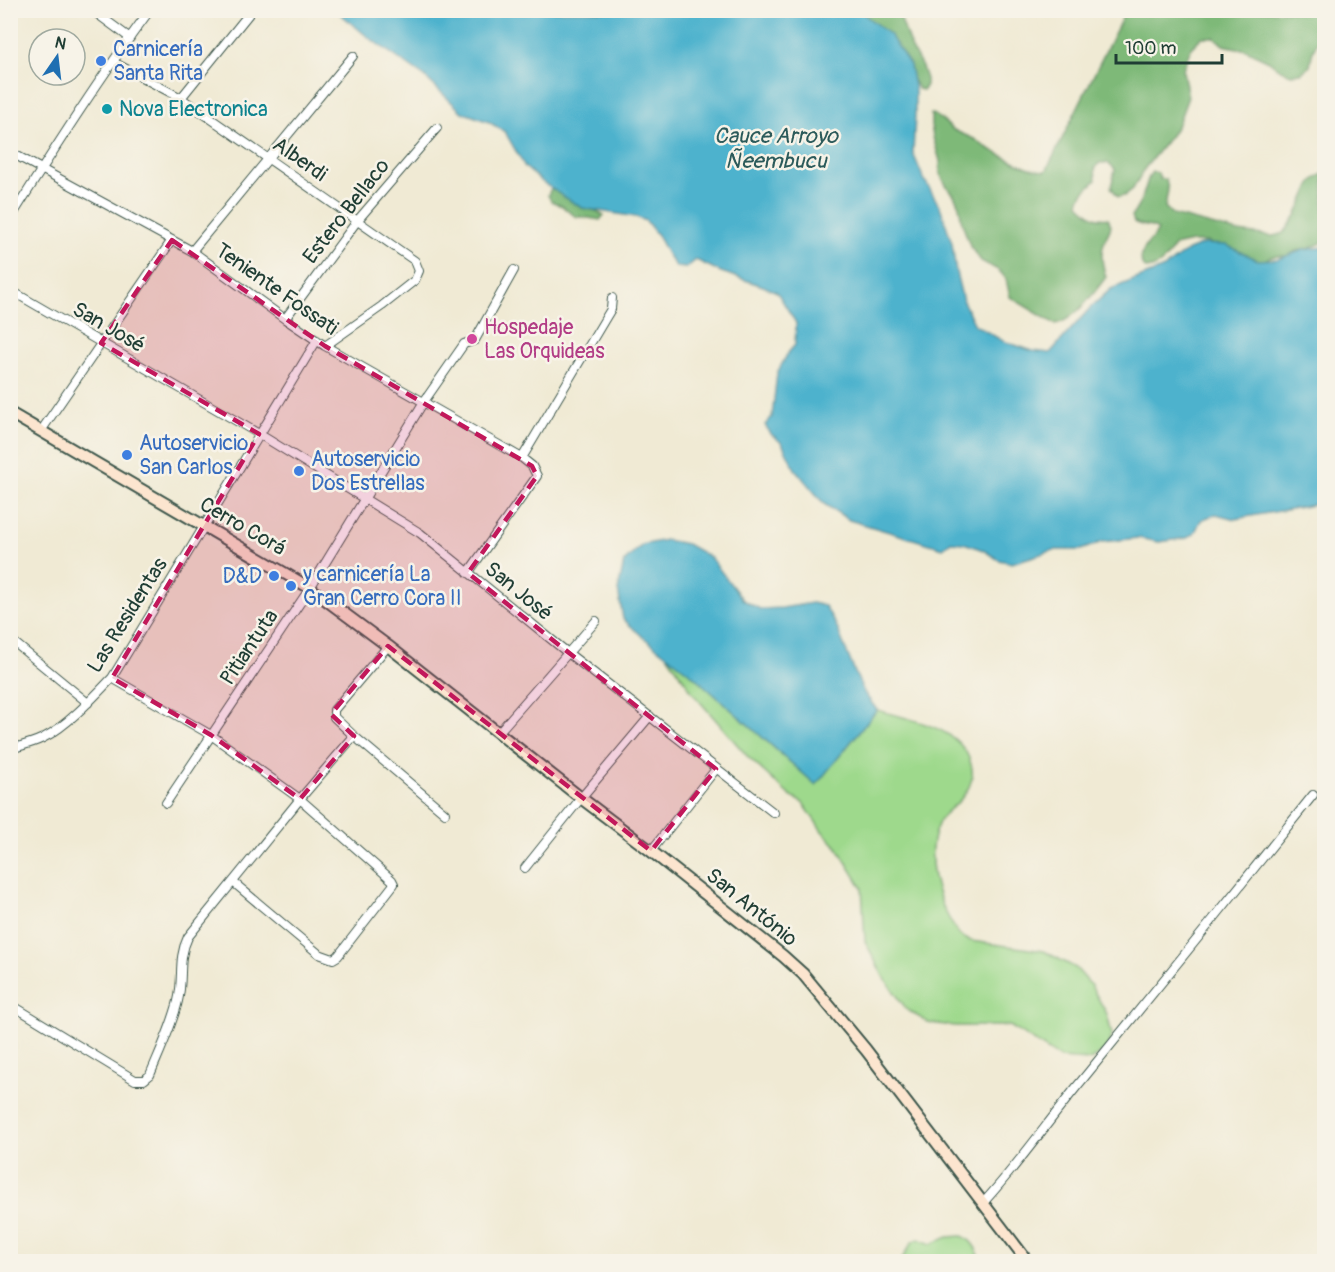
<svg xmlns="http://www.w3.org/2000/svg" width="1335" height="1272" font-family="Pangolin,sans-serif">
<rect width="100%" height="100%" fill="#f7f3e8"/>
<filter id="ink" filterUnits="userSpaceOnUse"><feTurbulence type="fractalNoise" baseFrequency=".0167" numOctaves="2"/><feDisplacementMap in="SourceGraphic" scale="12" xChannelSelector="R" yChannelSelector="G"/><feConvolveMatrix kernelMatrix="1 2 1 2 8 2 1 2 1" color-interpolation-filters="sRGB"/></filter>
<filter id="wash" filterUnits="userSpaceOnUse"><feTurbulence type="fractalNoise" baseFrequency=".008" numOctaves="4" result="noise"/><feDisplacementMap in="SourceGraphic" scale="24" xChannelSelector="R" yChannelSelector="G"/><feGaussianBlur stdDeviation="1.35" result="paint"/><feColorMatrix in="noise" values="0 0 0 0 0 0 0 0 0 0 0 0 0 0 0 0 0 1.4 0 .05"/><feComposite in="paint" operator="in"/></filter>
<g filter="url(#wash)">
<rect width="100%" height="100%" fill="#f0ead4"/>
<path fill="#9ed98c" stroke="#5e8b60" stroke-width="1.5" d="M667 655 690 673 816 785 877 710C907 719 959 726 970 761 973 769 973 779 969 787 966 792 962 799 958 802 952 809 943 813 939 822 927 847 931 873 940 898 943 909 952 925 959 934 962 938 967 939 971 941L1044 951 1076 968 1090 984 1107 1014 1112 1035 1105 1051 1090 1060 1060 1058 1010 1026H955L929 1023 907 1010 883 976 865 941 862 888 837 847 822 831 803 803 790 796 748 757 695 696Z
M962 1236C973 1240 978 1251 981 1261H901L912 1242 919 1239 931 1244 948 1237Z"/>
<path fill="#7eb978" stroke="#4e7b56" stroke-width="1.5" d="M1126 10 1324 11V36C1313 45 1312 52 1310 66L1301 73 1289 74 1278 68 1269 61 1246 50 1223 45 1214 37H1202L1191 48 1184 66 1183 71 1188 97 1178 124 1172 134 1145 168 1133 189 1124 196 1118 197 1111 187 1115 169C1110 163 1106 162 1099 163L1095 169 1096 180C1089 188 1080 192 1079 204 1087 212 1095 221 1108 218L1111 226C1110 231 1107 235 1105 240 1100 253 1102 264 1106 277 1095 292 1074 321 1055 324L1010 297 1006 279 1002 274 998 270 981 261 970 246 962 223 959 206 954 195 946 185 940 174V161L933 137 931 125V114C940 115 946 125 954 130 961 134 969 136 976 140 980 143 983 146 988 148 1004 157 1028 170 1046 171Z
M855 11H898L910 45 922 67 926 79V85L923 90 918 89 907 69Z
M1152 172 1158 173 1160 179H1166L1168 190 1165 207 1173 215 1238 232 1272 236 1278 235 1283 233 1287 229 1297 214 1307 192 1313 181 1324 173V242L1308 249 1296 251 1288 256H1276L1270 257 1260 263 1206 242H1192L1174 246C1167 258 1161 267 1147 269L1142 265C1138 248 1151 243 1158 230 1151 225 1142 227 1134 222L1132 216C1137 208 1142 201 1144 192 1147 184 1147 178 1152 172Z
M553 184 599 213 604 215 600 220 582 217H576L562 206 551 201 548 195Z"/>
<path fill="#4eb2cd" stroke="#367880" stroke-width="1.5" d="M337 11H860L890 35 910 65 915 91V116L913 153 922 175 941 209 952 243 956 272 963 301 975 325 1003 341 1033 351 1050 353 1091 307 1111 289 1164 268 1188 250 1203 244 1226 245 1258 260 1278 259 1303 250 1324 247V505L1322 507 1313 505 1235 519 1216 514 1201 520 1194 534 1187 538 1159 542 1138 538 1102 542 1081 550H1054L1012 563 999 560 983 550 964 543 951 542 943 548 849 520 824 504 795 469 782 443 771 434 765 425 772 417 777 373 788 353 795 345 796 323 777 292 763 286 721 272 696 260 686 268 676 267 667 254 657 235 646 221 636 217 582 208 561 195 541 181 525 167 505 132 489 122 462 112 425 77 369 38Z
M665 540 687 544 710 557 743 600 760 609 782 608 812 603 825 606 836 625 856 675 865 694 877 710 816 785 690 673 643 637 623 619 618 590 624 562 642 545Z"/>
</g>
<g filter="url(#ink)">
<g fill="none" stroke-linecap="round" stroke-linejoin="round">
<defs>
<path id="street" d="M92 10 130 38
M113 62 181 98 415 261 419 271 415 280 382 306 325 346
M181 98 252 10
M10 152 192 251 285 319 325 346 522 458
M10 219C55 148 100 77 150 10
M192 251 353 56
M10 290 259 434 420 533 568 653 774 813
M285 319 357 221 437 128
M41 431 172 240
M468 573 537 476 532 466 522 458 611 309 612 298
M10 639 88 703
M388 646 334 710V717L354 736 445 813
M112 678 211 735 300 799 392 880 394 884 338 956 333 959 319 954 233 882
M498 733 596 621
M10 749C21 746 33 743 43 738 66 727 94 697 112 678L317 340
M166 803 310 588 423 403 464 344 475 340 514 270
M651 851 716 769
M525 868 581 798 650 716
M10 1004 135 1080H144L150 1075C160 1051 172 1026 178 1001 184 977 177 960 188 937L300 799 354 736
M983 1203C1019 1164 1049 1120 1083 1079 1160 985 1237 890 1313 795"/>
<path id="secondary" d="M10 413 310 588 388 646 581 798 651 851 783 956 803 974 866 1050 1028 1262"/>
</defs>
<use href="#street" stroke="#3e574c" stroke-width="10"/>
<use href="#secondary" stroke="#3e574c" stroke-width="14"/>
<use href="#street" stroke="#fff" stroke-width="8"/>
<use href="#secondary" stroke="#fce5cf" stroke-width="10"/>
</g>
</g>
<path fill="#c2185b" fill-opacity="0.2" stroke="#c2185b" stroke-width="4.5" stroke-dasharray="12 8" stroke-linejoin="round" d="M172 240 325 346 532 466 537 476 468 573 716 769 651 851 388 646 331 714 354 736 300 799 211 735 112 678 259 434 101 343Z"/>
<g fill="#3f7fe0" stroke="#f7f3e8" stroke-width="2">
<circle cx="101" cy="61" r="6"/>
<circle cx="127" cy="455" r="6"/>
<circle cx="299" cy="471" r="6"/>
<circle cx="274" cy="576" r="6"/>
<circle cx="291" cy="586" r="6"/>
</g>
<circle fill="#0f9aa8" stroke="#f7f3e8" stroke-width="2" cx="107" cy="109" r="6"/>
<circle fill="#d1479c" stroke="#f7f3e8" stroke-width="2" cx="472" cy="339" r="6"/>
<g text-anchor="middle" stroke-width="5" stroke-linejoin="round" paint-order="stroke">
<g font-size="21" fill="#366cbe" stroke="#f7f3e8" text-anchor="start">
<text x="113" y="56">Carnicería<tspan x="113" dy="24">Santa Rita</tspan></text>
<text x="139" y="450">Autoservicio<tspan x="139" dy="24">San Carlos</tspan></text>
<text x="311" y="466">Autoservicio<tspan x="311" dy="24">Dos Estrellas</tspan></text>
<text x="303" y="581">y carnicería La<tspan x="303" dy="24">Gran Cerro Cora II</tspan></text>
<text x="262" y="583" text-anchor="end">D&amp;D</text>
</g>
<g font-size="21" fill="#0d838f" stroke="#f7f3e8" text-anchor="start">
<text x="119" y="116">Nova Electronica</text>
</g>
<g font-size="21" fill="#1f3d34" stroke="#f7f3e8">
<text transform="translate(300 159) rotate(35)" y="7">Alberdi</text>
<text transform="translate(346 211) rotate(-52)" y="7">Estero Bellaco</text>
<text transform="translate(277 289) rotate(35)" y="7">Teniente Fossati</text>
<text transform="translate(109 327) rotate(30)" y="7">San José</text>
<text transform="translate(243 526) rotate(30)" y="7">Cerro Corá</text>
<text transform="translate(519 591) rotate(39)" y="7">San José</text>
<text transform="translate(127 615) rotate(-58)" y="7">Las Residentas</text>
<text transform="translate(249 647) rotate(-56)" y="7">Pitiantuta</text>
<text transform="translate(752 907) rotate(39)" y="7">San António</text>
</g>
<g font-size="21" fill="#b23c85" stroke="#f7f3e8" text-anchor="start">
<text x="484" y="334">Hospedaje<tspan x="484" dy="24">Las Orquideas</tspan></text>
</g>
<g font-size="22" font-style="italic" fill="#2b5a5a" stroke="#f7f3e8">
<text x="776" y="143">Cauce Arroyo<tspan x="776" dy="25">Ñeembucu</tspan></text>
</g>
</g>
<rect width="1335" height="1272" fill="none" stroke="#f7f3e8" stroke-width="36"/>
<g transform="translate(57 57) rotate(14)"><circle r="28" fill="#f7f3e8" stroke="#a1aaa0" stroke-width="1.5"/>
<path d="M0-4.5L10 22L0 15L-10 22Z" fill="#1f6fb2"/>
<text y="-9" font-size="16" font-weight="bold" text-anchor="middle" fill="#1f3d34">N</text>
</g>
<path d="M1116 54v9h106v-9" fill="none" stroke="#1f3d34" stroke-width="3"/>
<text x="1125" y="54" font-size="18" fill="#1f3d34" stroke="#f7f3e8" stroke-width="4.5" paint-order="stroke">100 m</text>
</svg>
